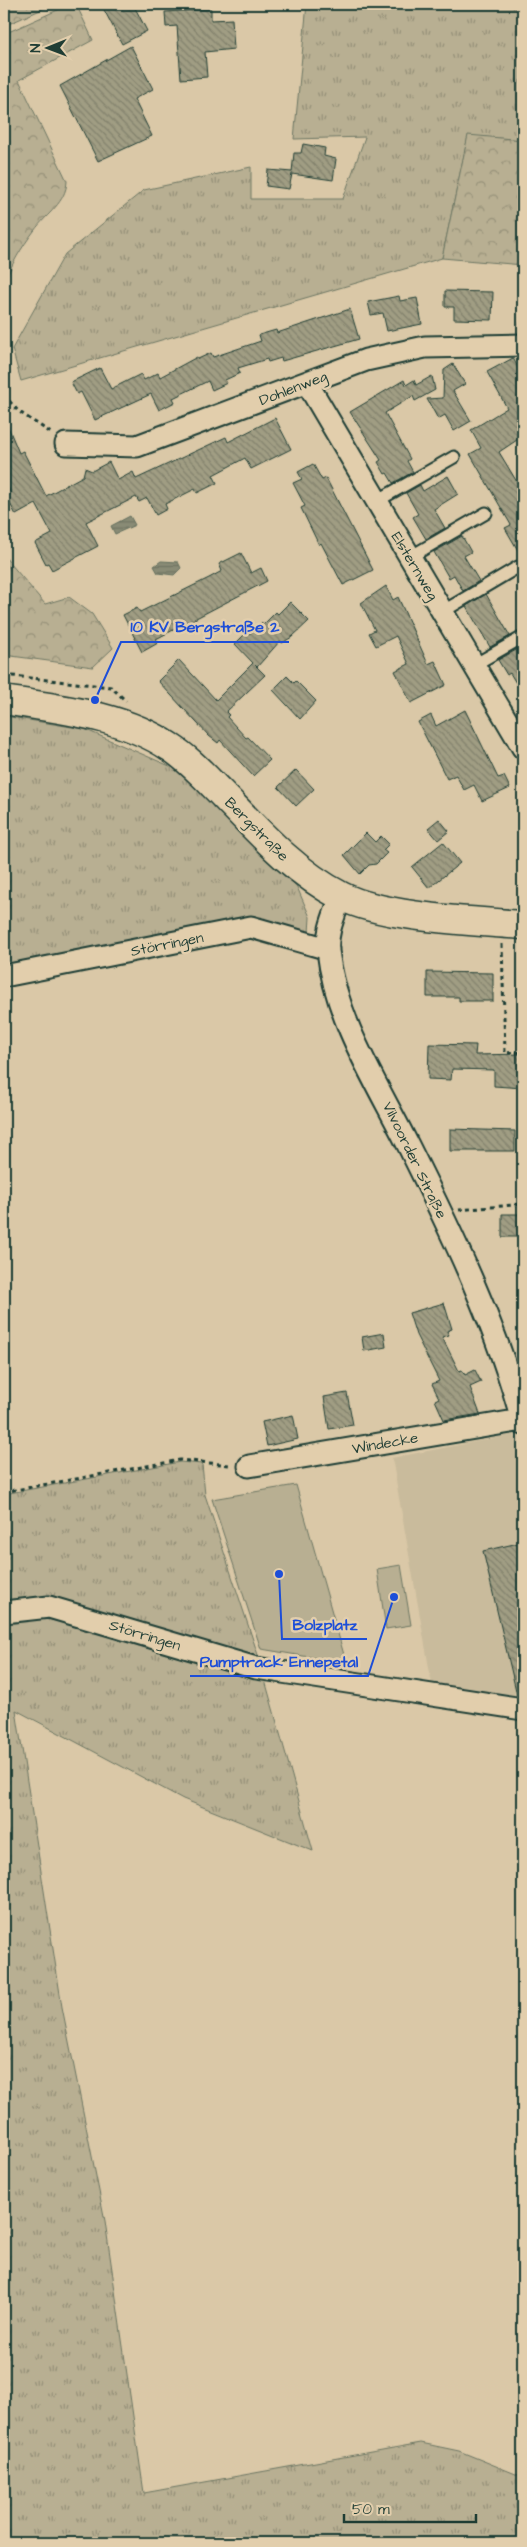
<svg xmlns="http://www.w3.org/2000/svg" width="527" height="2547" font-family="'Architects Daughter',sans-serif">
<defs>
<pattern id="grass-tufts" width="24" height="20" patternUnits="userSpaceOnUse" patternTransform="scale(1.25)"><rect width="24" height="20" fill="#b8af92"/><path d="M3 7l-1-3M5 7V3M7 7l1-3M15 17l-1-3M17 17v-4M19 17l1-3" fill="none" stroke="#959078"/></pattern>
<pattern id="forest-crowns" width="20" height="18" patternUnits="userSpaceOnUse" patternTransform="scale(1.25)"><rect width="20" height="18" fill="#b8af92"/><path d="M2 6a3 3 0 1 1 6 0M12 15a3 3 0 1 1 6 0" fill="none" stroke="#959078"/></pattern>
<pattern id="water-rules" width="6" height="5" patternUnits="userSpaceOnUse" patternTransform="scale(1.25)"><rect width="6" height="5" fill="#898b75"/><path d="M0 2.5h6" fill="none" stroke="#6f7361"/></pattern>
<pattern id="building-back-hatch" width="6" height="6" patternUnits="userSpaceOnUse" patternTransform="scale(1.25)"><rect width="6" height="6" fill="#a09d83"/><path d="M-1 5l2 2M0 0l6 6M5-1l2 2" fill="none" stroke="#82816c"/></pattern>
</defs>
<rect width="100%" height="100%" fill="#dac8a7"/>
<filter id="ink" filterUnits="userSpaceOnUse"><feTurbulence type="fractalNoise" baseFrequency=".02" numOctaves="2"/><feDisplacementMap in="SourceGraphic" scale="10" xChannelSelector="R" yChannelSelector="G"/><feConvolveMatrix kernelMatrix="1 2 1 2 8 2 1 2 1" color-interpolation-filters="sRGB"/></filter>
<g filter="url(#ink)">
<path fill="#c9bb9c" d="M514 1434 523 1473V1700L433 1690 392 1458Z"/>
<path fill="url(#grass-tufts)" stroke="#6c7663" d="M307 4H523V140L468 136 442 258 21 381 12 349 65 254 144 190 251 167V199H343L365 137 294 139Z
M4 716 84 729 172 767 257 844 297 887 310 917 309 933 250 916 4 967Z
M180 1462 202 1464 205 1495 262 1667 92 1616 4 1608V1494Z
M37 1610 263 1673 313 1851 183 1799 16 1710 62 2007 105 2221 144 2493 421 2443 459 2451 523 2477V2543H4V1615Z"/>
<path fill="url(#forest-crowns)" stroke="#6c7663" d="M4 4H54L4 26Z
M71 4H76L93 40 19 80 67 181C66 203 47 213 34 231 22 247 10 266 4 285V34Z
M468 135 523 140V265L442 258Z
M4 556 45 604 69 597 92 614 113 648 93 667 4 655Z"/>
<path fill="#b8af92" stroke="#6c7663" d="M296 1485 346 1662V1663L261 1649 212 1499Z
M401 1565 411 1625 386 1629 377 1569Z"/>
<path fill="url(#water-rules)" stroke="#5f6c5b" d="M130 516 135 525 115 534 111 526Z
M161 561 178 562 181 568 174 575 158 573 154 566Z"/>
<path fill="url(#building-back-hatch)" stroke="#1f3d34" d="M101 4H133L147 31 122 44Z
M211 9V20L232 19 234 49 205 52 207 77 181 79 177 26 166 27 165 12Z
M131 46 153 89 134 99 152 136 98 161 60 86Z
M303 144 325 148 324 156 336 159 333 180 292 174 289 189 266 186 268 170 292 172 294 153H301Z
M445 291 493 292 492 320 454 319V307H445Z
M399 296 400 301 417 298 422 324 387 331 383 313 371 315 368 302Z
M350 309 359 339 282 361 281 358 268 362 267 359 238 368 240 373 225 380 227 383 212 390 208 381 173 398 175 402 159 410 151 394 95 420 81 392 77 394 71 382 100 368 111 389 141 374 144 380 158 373 160 377 197 357 198 359 211 353 213 357 261 341 259 335 276 330 277 333Z
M513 358 523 377V436L499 452 523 492V559L505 528 511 525 470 454 481 448 471 430 507 408 487 372Z
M453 364 465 384 453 391 471 421 454 431 445 415 438 419 427 399 443 398 444 370Z
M432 376 435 390 415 401 413 396 385 413 410 459 407 461 413 472 393 483 387 473 385 474 378 462 381 460 350 412 404 380 406 385 414 380 416 385Z
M4 417 19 453 23 451 46 496 83 476 85 468 92 471 109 462 118 480 133 472 136 479 226 437 228 442 275 418 291 449 251 469 245 458 213 475 217 483 197 493 195 489 165 504 167 509 156 515 147 498 139 502 136 497 86 522 98 546 52 570 48 563 46 564 35 543 52 534 36 504 16 515 6 496 11 494 4 480Z
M313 464 322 480 326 478 373 570 343 585 321 543 319 545 301 508 305 506 293 483 302 479 298 472Z
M448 476 458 494 434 509 445 528 426 539 413 517 418 514 406 493 420 485 423 491Z
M462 536 471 552 464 556 479 581 463 591 454 575 449 578 434 552Z
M241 553 251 573 261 568 267 581 156 639 158 643 142 652 123 615 137 608 140 612 209 578 222 571 219 564Z
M386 586 393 600 398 597 428 664 435 661 446 685 411 703 395 671 409 664 396 636 376 646 369 633 375 630 361 603Z
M486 594 510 636 490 647 466 606Z
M290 602 309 621 292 637 282 643 280 641 257 667 255 665 265 675 226 712 229 715 227 717 246 738 248 737 270 760 253 776 220 740 218 743 209 736 158 681 179 660 216 700 253 663 235 644 247 632 249 634 262 622 264 624 276 612 278 614Z
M518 649 523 658V695L510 673 507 675 498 660Z
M287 676 294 683 296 681 316 701 300 719 273 690Z
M465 710 498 778 504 776 510 788 482 801 474 785 464 790 456 775 447 779 418 722 431 715 436 726Z
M296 770 314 789 296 806 278 787Z
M439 819 449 831 438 840 428 828Z
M366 833 375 842 381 836 389 844 383 850 387 853 376 864 369 865 360 874 344 855Z
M443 842 460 863 429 888 412 867Z
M427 972 493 973V1001H459V997H427Z
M429 1044 476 1045 475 1055 523 1054V1088L494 1086V1070L452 1069 451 1080 428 1079Z
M450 1129 515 1131V1151H450Z
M502 1214H523V1237H502Z
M444 1303 452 1329 447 1331 449 1335 442 1337 459 1371 462 1370 465 1375 475 1370 481 1382 470 1387 480 1414 444 1420 435 1400 439 1398 432 1384 439 1381 416 1335 409 1313Z
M384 1333 386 1347 364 1351 362 1337Z
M347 1393 353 1425 329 1429 324 1397Z
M293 1415 298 1439 267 1446 262 1422Z
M523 1542V1696L517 1695 483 1551Z"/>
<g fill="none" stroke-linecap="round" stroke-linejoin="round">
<defs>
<path id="lane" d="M377 501 454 457
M410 557 486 513
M442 612 518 567
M474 665 523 637"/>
<path id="street" d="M307 383 523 748
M66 444 137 446 366 360 425 347 523 345
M341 896C335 914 326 932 328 951 336 1021 377 1083 408 1145 452 1233 498 1328 523 1424
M4 976 251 927 328 949
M249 1466 522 1420
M4 1612 49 1607 256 1668 523 1709"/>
<path id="secondary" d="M4 700C59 709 122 715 170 747 189 759 205 777 221 793 258 831 293 871 341 896 384 918 474 921 523 925"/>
</defs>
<use href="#lane" stroke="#1f3d34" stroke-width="15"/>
<use href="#street" stroke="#1f3d34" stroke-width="25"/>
<use href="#secondary" stroke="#1f3d34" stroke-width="31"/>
<path stroke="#1f3d34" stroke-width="3" stroke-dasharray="4 4" stroke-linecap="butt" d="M521 326 523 290
M4 395 18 411 51 433
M4 675 111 687 126 701
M502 944 505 1053 523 1052
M459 1210 523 1204
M4 1492 180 1460 230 1465"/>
<use href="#lane" stroke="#e2ceac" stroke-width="11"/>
<use href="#street" stroke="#e2ceac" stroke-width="21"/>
<use href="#secondary" stroke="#e2ceac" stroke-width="28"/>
</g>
</g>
<g text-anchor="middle" stroke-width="5" stroke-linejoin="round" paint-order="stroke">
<g font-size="15" fill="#1f3d34" stroke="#e2ceac">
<text transform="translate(293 388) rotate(-21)" y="5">Dohlenweg</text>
<text transform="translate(415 566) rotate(59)" y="5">Elsternweg</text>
<text transform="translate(257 829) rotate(45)" y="5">Bergstraße</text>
<text transform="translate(167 944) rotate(-11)" y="5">Störringen</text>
<text transform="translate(415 1160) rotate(64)" y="5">Vilvoorder Straße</text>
<text transform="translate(385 1443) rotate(-10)" y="5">Windecke</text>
<text transform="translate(145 1635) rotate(17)" y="5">Störringen</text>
</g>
</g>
<path fill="none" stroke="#1d4ed8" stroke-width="2" d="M95 700L121 642H289M279 1574L282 1639H367M394 1597L368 1676H190"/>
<g fill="#1d4ed8" stroke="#e2ceac" stroke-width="2">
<circle cx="95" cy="700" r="5"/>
<circle cx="279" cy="1574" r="5"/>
<circle cx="394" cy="1597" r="5"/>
</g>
<g font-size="16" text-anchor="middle" font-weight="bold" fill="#1d4ed8" stroke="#e2ceac" stroke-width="5" stroke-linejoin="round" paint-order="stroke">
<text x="205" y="632">10 KV Bergstraße 2</text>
<text x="325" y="1630">Bolzplatz</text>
<text x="279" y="1667">Pumptrack Ennepetal</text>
</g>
<rect width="527" height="2547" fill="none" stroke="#e2ceac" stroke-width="20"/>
<rect x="10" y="10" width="507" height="2527" fill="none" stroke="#1f3d34" stroke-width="2" filter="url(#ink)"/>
<g transform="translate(48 48) rotate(269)" stroke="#e2ceac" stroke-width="4" paint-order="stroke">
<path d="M0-4L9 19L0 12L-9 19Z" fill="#1f3d34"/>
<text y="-8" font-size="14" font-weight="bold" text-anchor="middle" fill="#1f3d34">N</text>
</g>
<path d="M344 2514v8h132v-8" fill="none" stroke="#1f3d34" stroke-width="2.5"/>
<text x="352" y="2514" font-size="15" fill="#1f3d34" stroke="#e2ceac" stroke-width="4" paint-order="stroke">50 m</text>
</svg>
